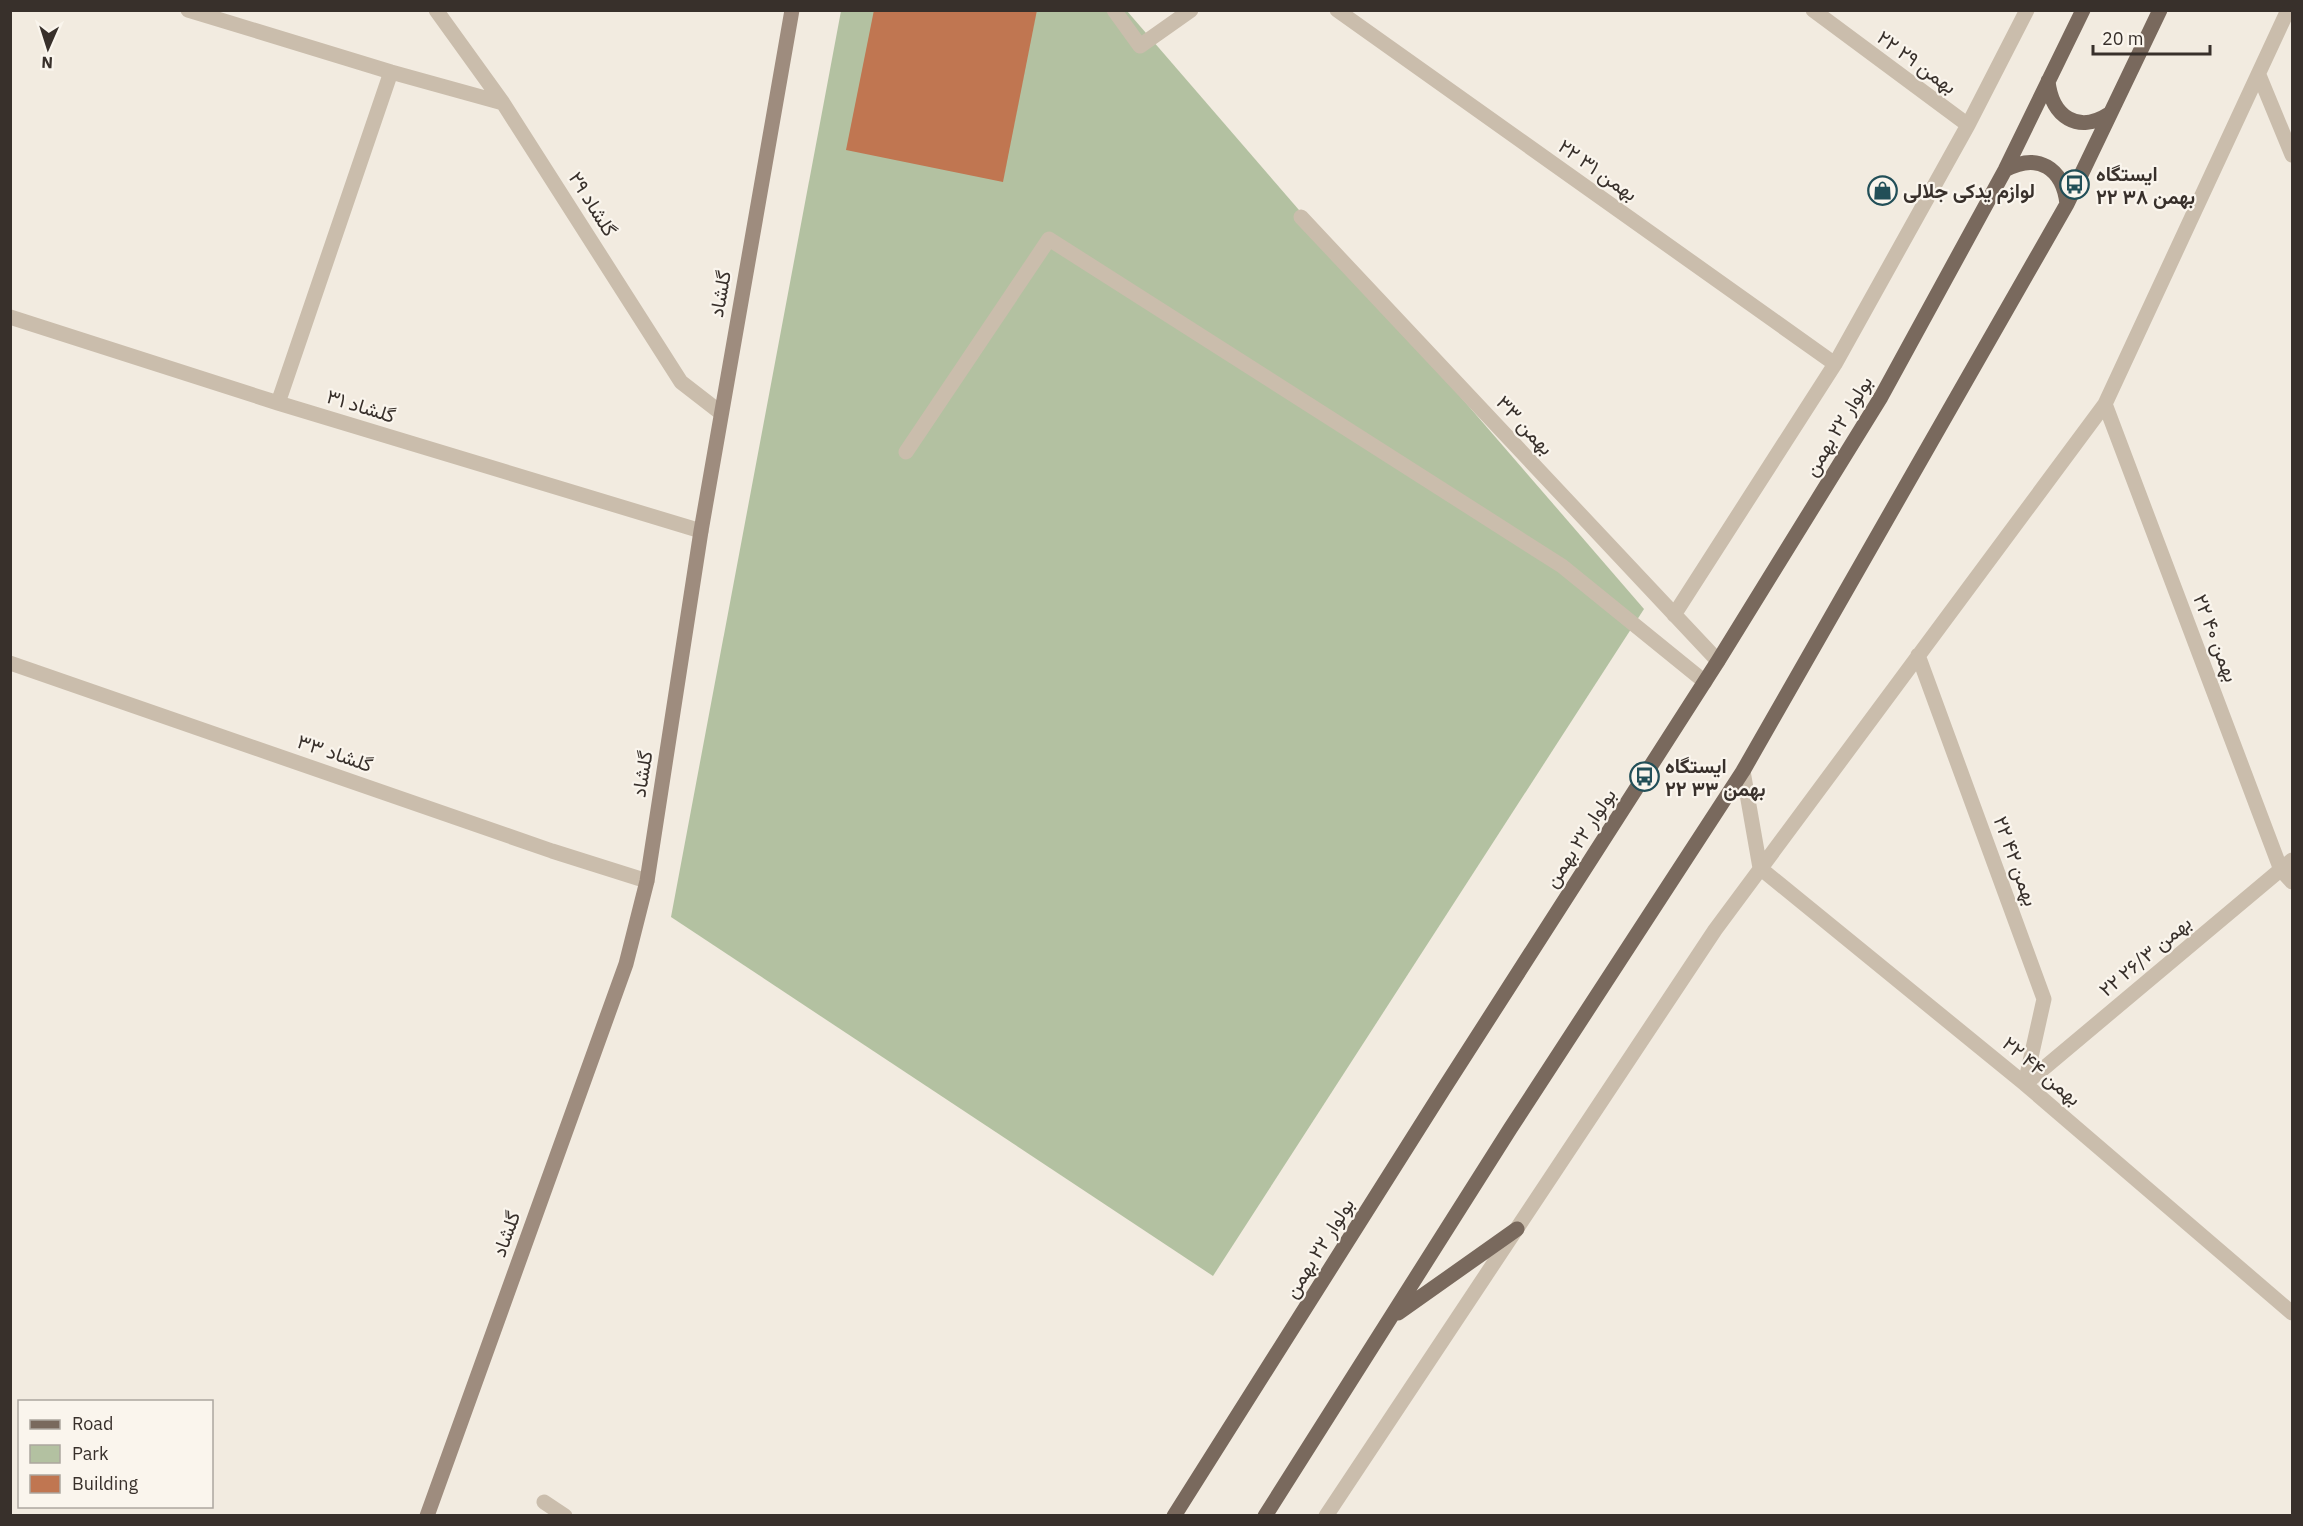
<svg xmlns="http://www.w3.org/2000/svg" width="2303" height="1526" font-family="'IBM Plex Sans',Vazirmatn,sans-serif">
<rect width="100%" height="100%" fill="#f2ebe0"/>
<path fill="#b3c1a1" d="M841 11H1127L1644 609 1213 1276 671 917Z"/>
<path fill="#c07651" d="M874 10H1037L1003 182 846 150Z"/>
<g fill="none" stroke-linecap="round" stroke-linejoin="round">
<path stroke="#cabdac" stroke-width="15" d="M906 452 1049 239 1562 566 1705 682
M544 1502 565 1516"/>
<path stroke="#cabdac" stroke-width="15" d="M188 10 391 72 503 103
M436 10 503 103 681 382 721 413
M1114 10 1140 46 1191 10
M1337 10 1835 364
M1813 10 1968 125
M2259 75 2292 155
M1301 217 1718 661
M10 317 278 403 701 531
M278 403 391 72
M2105 404 2281 870 2292 882
M1674 615 1835 364 1968 125 2027 10
M1918 655 2044 999 2025 1084
M10 663 552 851 647 881
M1743 771 1760 868
M1760 868 2025 1084 2292 1313
M2025 1084 2292 860
M1326 1516 1715 930 2105 404 2288 10"/>
<path stroke="#9e8c7e" stroke-width="15" d="M427 1516 626 964 647 881 701 531 792 10"/>
<path stroke="#79695d" stroke-width="15" d="M2048 81C2052 117 2078 134 2109 114
M2005 170C2038 152 2063 168 2067 204
M1398 1313 1517 1229
M1174 1516 1443 1090 1718 661 1881 397 2005 170 2083 10
M1265 1516 1510 1129 1743 771 2067 204 2160 10"/>
</g>
<defs>
<symbol id="bus-ring" viewBox="-11 -11 22 22"><circle r="9.5" fill="#faf5ed" stroke="#224f58" stroke-width="1.5"/><path d="M-5-6H5V4H4V6H2V4H-2V6H-4V4H-5ZM-3.5-4V0h7V-4ZM-3.5 1.2v1.5H-2V1.2ZM2 1.2v1.5H3.5V1.2Z" fill="#224f58"/></symbol>
<symbol id="shop-ring" viewBox="-11 -11 22 22"><circle r="9.5" fill="#faf5ed" stroke="#224f58" stroke-width="1.5"/><path d="M-5-2.5h2.3a2.7 3.5 0 0 1 5.4 0H5L5.5 6h-11ZM-1.5-2.5h3a1.5 2.3 0 0 0-3 0Z" fill="#224f58"/></symbol>
</defs>
<g fill-rule="evenodd">
<use href="#bus-ring" x="2058" y="168" width="33" height="33"/>
<use href="#shop-ring" x="1866" y="174" width="33" height="33"/>
<use href="#bus-ring" x="1628" y="760" width="33" height="33"/>
</g>
<g text-anchor="middle" stroke-width="4.5" stroke-linejoin="round" paint-order="stroke">
<g font-size="20" fill="#38302b" stroke="#faf5ed">
<text transform="translate(1917 62) rotate(36)" y="7">۲۲ بهمن ۲۹</text>
<text transform="translate(1598 170) rotate(35)" y="7">۲۲ بهمن ۳۱</text>
<text transform="translate(593 204) rotate(58)" y="7">گلشاد ۲۹</text>
<text transform="translate(720 294) rotate(-80)" y="7">گلشاد</text>
<text transform="translate(361 406) rotate(17)" y="7">گلشاد ۳۱</text>
<text transform="translate(1525 425) rotate(47)" y="7">بهمن ۳۳</text>
<text transform="translate(1838 426) rotate(-59)" y="7">بولوار ۲۲ بهمن</text>
<text transform="translate(2216 638) rotate(69)" y="7">۲۲ بهمن ۴۰</text>
<text transform="translate(335 753) rotate(19)" y="7">گلشاد ۳۳</text>
<text transform="translate(642 774) rotate(-81)" y="7">گلشاد</text>
<text transform="translate(1580 838) rotate(-57)" y="7">بولوار ۲۲ بهمن</text>
<text transform="translate(2016 861) rotate(70)" y="7">۲۲ بهمن ۴۲</text>
<text transform="translate(2145 956) rotate(-40)" y="7">۲۲ بهمن ۲۶/۳</text>
<text transform="translate(2042 1071) rotate(40)" y="7">۲۲ بهمن ۴۴</text>
<text transform="translate(506 1234) rotate(-70)" y="7">گلشاد</text>
<text transform="translate(1319 1248) rotate(-58)" y="7">بولوار ۲۲ بهمن</text>
</g>
<g font-size="20" font-weight="bold" fill="#38302b" stroke="#faf5ed" text-anchor="start">
<text x="2096" y="181">ایستگاه<tspan x="2096" dy="23">۲۲ بهمن ۳۸</tspan></text>
<text x="1903" y="198">لوازم یدکی جلالی</text>
<text x="1665" y="773">ایستگاه<tspan x="1665" dy="23">۲۲ بهمن ۳۳</tspan></text>
</g>
</g>
<rect width="2303" height="1526" fill="none" stroke="#38302b" stroke-width="24"/>
<rect x="18" y="1400" width="195" height="108" fill="#faf5ed" stroke="#aca69f" stroke-width="1.5"/>
<rect x="30" y="1420" width="30" height="9" fill="#79695d" stroke="#aca69f" stroke-width="1.5"/>
<text x="72" y="1430" font-size="18" fill="#38302b">Road</text>
<rect x="30" y="1445" width="30" height="18" fill="#b3c1a1" stroke="#aca69f" stroke-width="1.5"/>
<text x="72" y="1460" font-size="18" fill="#38302b">Park</text>
<rect x="30" y="1475" width="30" height="18" fill="#c07651" stroke="#aca69f" stroke-width="1.5"/>
<text x="72" y="1490" font-size="18" fill="#38302b">Building</text>
<g transform="translate(48 48) rotate(183)" stroke="#faf5ed" stroke-width="4.5" paint-order="stroke">
<path d="M0-4.5L10 22L0 15L-10 22Z" fill="#38302b"/>
<text y="-9" font-size="16" font-weight="bold" text-anchor="middle" fill="#38302b">N</text>
</g>
<path d="M2093 45v9h117v-9" fill="none" stroke="#38302b" stroke-width="3"/>
<text x="2102" y="45" font-size="18" fill="#38302b" stroke="#faf5ed" stroke-width="4.5" paint-order="stroke">20 m</text>
</svg>
